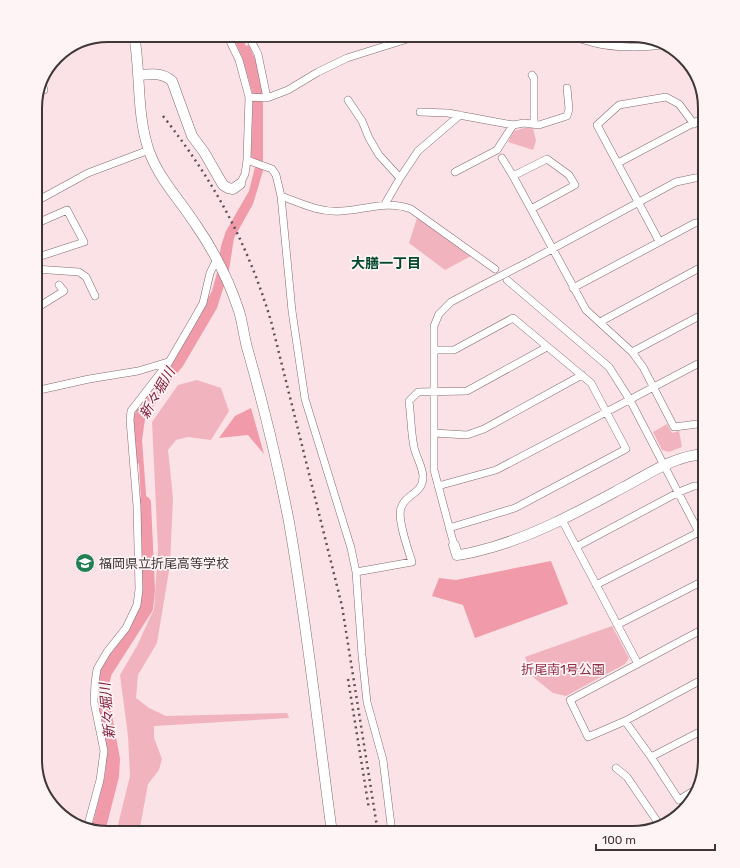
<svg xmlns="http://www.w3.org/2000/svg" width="740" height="868" font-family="Rubik,'Noto Sans JP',sans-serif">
<rect width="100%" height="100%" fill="#fbe2e6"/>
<path fill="#f1b4be" d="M524 128H533L536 141 533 150 508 142 514 131Z
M417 218 471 256 445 270 409 243Z
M197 380 221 388 229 411 211 440 188 437 176 440 168 450 173 498 170 565 157 643 138 675 136 698 149 708 166 716 287 713 289 718 154 726V738L162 759 159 770 148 784 139 833H116L130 776 128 736 120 675 137 646 154 609 158 550 152 422 178 385Z
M667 424 672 433 679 431 682 447 669 452 662 450 653 432Z
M612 626 629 658 625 664 566 696 553 693 533 677 525 657Z"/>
<path fill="#f19aa9" d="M232 35H241L246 46 249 45 256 61 261 77 263 103V171L253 204 234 238 229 270 217 308 183 366 169 383 145 419 142 440 148 521H142L139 464 136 462 133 418 137 409 176 356 197 319 212 291 217 273 221 246 226 231 249 191 255 167 251 157 253 95 242 57Z
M251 408 264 454 248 435 219 438 235 416Z
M551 561 568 604 475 638 463 605 432 596 439 578 456 580Z"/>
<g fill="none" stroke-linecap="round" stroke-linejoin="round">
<path stroke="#f19aa9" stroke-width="14" d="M98 831 112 776 113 759 101 694 102 684 105 672 146 608 148 590 144 503"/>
<defs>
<path id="street" d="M227 35 239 60 249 97 247 160 245 174 240 184
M248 35 258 54 267 98
M465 35H484
M568 35C577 38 586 41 595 43 616 48 645 48 667 44
M532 75 534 78V124
M38 91 44 90 41 81
M249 97 267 98 288 90 318 72 347 58 420 35
M348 100 362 121 369 138 379 155 400 178
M420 112 448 113 513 125 524 123 539 125 567 116 569 109 567 88
M35 121V122
M502 158 513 176
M247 160 272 169 276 175 281 196 292 311 305 399 351 548 356 572 362 655 367 702 383 760 392 833
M618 163 705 117
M455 172 497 150 513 125
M281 196C300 203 320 213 341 211 365 210 387 200 411 209L495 269
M35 202 88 173 149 150
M385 204 400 178 418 151 460 115
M531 209 575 185 569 175 547 159 513 176 586 310 632 352 643 367 674 427 705 423
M659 241 597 125 619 105 666 97 679 104 694 124
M35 258 84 242 67 210 35 224
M528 262 676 182 695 178 705 177
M35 269 79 272 86 277 95 296
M507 280 609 367 630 400 705 544
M573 288 695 223 705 222
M35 309 64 291 59 285
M600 322 705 265
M434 350H454L513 318 591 383 626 449 515 508 449 528
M632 352 705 313
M700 363 705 371
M35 391 89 379 138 371 168 362
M434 433 467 435 484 429 582 375
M438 486 496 470 705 360
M562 520 638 664
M454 545 434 470V326L439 314 451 302 483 285
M576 547 679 492 694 486H705
M356 572 412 562C408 549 397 519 401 508 405 494 423 494 423 477 423 467 416 457 414 447 411 433 411 416 409 401L418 392 467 391 547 347
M596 585 705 529
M617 625 705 580
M705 628 570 700 588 737 625 721 705 678
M625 721 651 757 679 800 698 788
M651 757 705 729
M616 768 627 777 659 824
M87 828 100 780 104 751 94 702 95 683 97 669 107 652 126 628 137 605 139 589 137 506 130 420 131 411 169 362 194 319 203 303 210 273 217 259"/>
<path id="secondary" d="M134 35C141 73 136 113 149 151 159 179 180 200 196 225 214 251 229 281 239 311 243 324 244 338 248 351 264 407 278 465 289 522 307 625 318 729 332 833
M138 75C150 74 162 72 172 81L192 136 204 152 223 185 228 188 233 189 240 184
M454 545 457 555C470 554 481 550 493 547 540 533 581 510 624 487 650 473 674 456 705 454"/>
</defs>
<use href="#street" stroke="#806b6e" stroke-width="8"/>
<use href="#secondary" stroke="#806b6e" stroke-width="11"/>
<use href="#street" stroke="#fff" stroke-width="7"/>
<use href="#secondary" stroke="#fff" stroke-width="10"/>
<path stroke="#5e5254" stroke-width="2.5" stroke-dasharray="2 4" stroke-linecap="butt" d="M163 116C214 181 247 242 271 321L342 606 378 833
M348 679 369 809"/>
<defs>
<path id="street-bridge" d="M483 285 528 262"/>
</defs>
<use href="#street-bridge" stroke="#806b6e" stroke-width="8" stroke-linecap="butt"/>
<use href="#street-bridge" stroke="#fff" stroke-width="7"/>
</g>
<defs>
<symbol id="school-disc" viewBox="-11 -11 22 22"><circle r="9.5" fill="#237e54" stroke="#fef4f5"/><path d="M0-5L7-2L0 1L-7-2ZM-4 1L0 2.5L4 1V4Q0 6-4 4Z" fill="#fff"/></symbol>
</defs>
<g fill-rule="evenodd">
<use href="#school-disc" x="74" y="552" width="22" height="22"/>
</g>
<g text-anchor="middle" stroke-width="3.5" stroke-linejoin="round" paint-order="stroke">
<g font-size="13" fill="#3f3637" stroke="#fef4f5" text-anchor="start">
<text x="99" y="568">福岡県立折尾高等学校</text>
</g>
<g font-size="13" fill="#902c46" stroke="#fef4f5">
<text x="563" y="674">折尾南1号公園</text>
</g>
<g font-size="14" font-weight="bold" fill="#03482b" stroke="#fef4f5">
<text x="386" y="268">大膳一丁目</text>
</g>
<g font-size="14" font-style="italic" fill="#821e3b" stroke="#fef4f5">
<text transform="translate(157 393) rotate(-60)" y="5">新々堀川</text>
<text transform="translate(107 711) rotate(-95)" y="5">新々堀川</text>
</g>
</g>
<path d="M0 0H740V868H0ZM108 42H632A66 66 0 0 1 698 108V760A66 66 0 0 1 632 826H108A66 66 0 0 1 42 760V108A66 66 0 0 1 108 42Z" fill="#fef4f5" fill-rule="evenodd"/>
<path fill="none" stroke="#3f3637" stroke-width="2" d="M108 42H632A66 66 0 0 1 698 108V760A66 66 0 0 1 632 826H108A66 66 0 0 1 42 760V108A66 66 0 0 1 108 42Z"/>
<path d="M596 844v6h119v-6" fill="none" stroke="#3f3637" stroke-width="2"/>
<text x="602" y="844" font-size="12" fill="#3f3637" stroke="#fef4f5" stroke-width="3" paint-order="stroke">100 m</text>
</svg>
